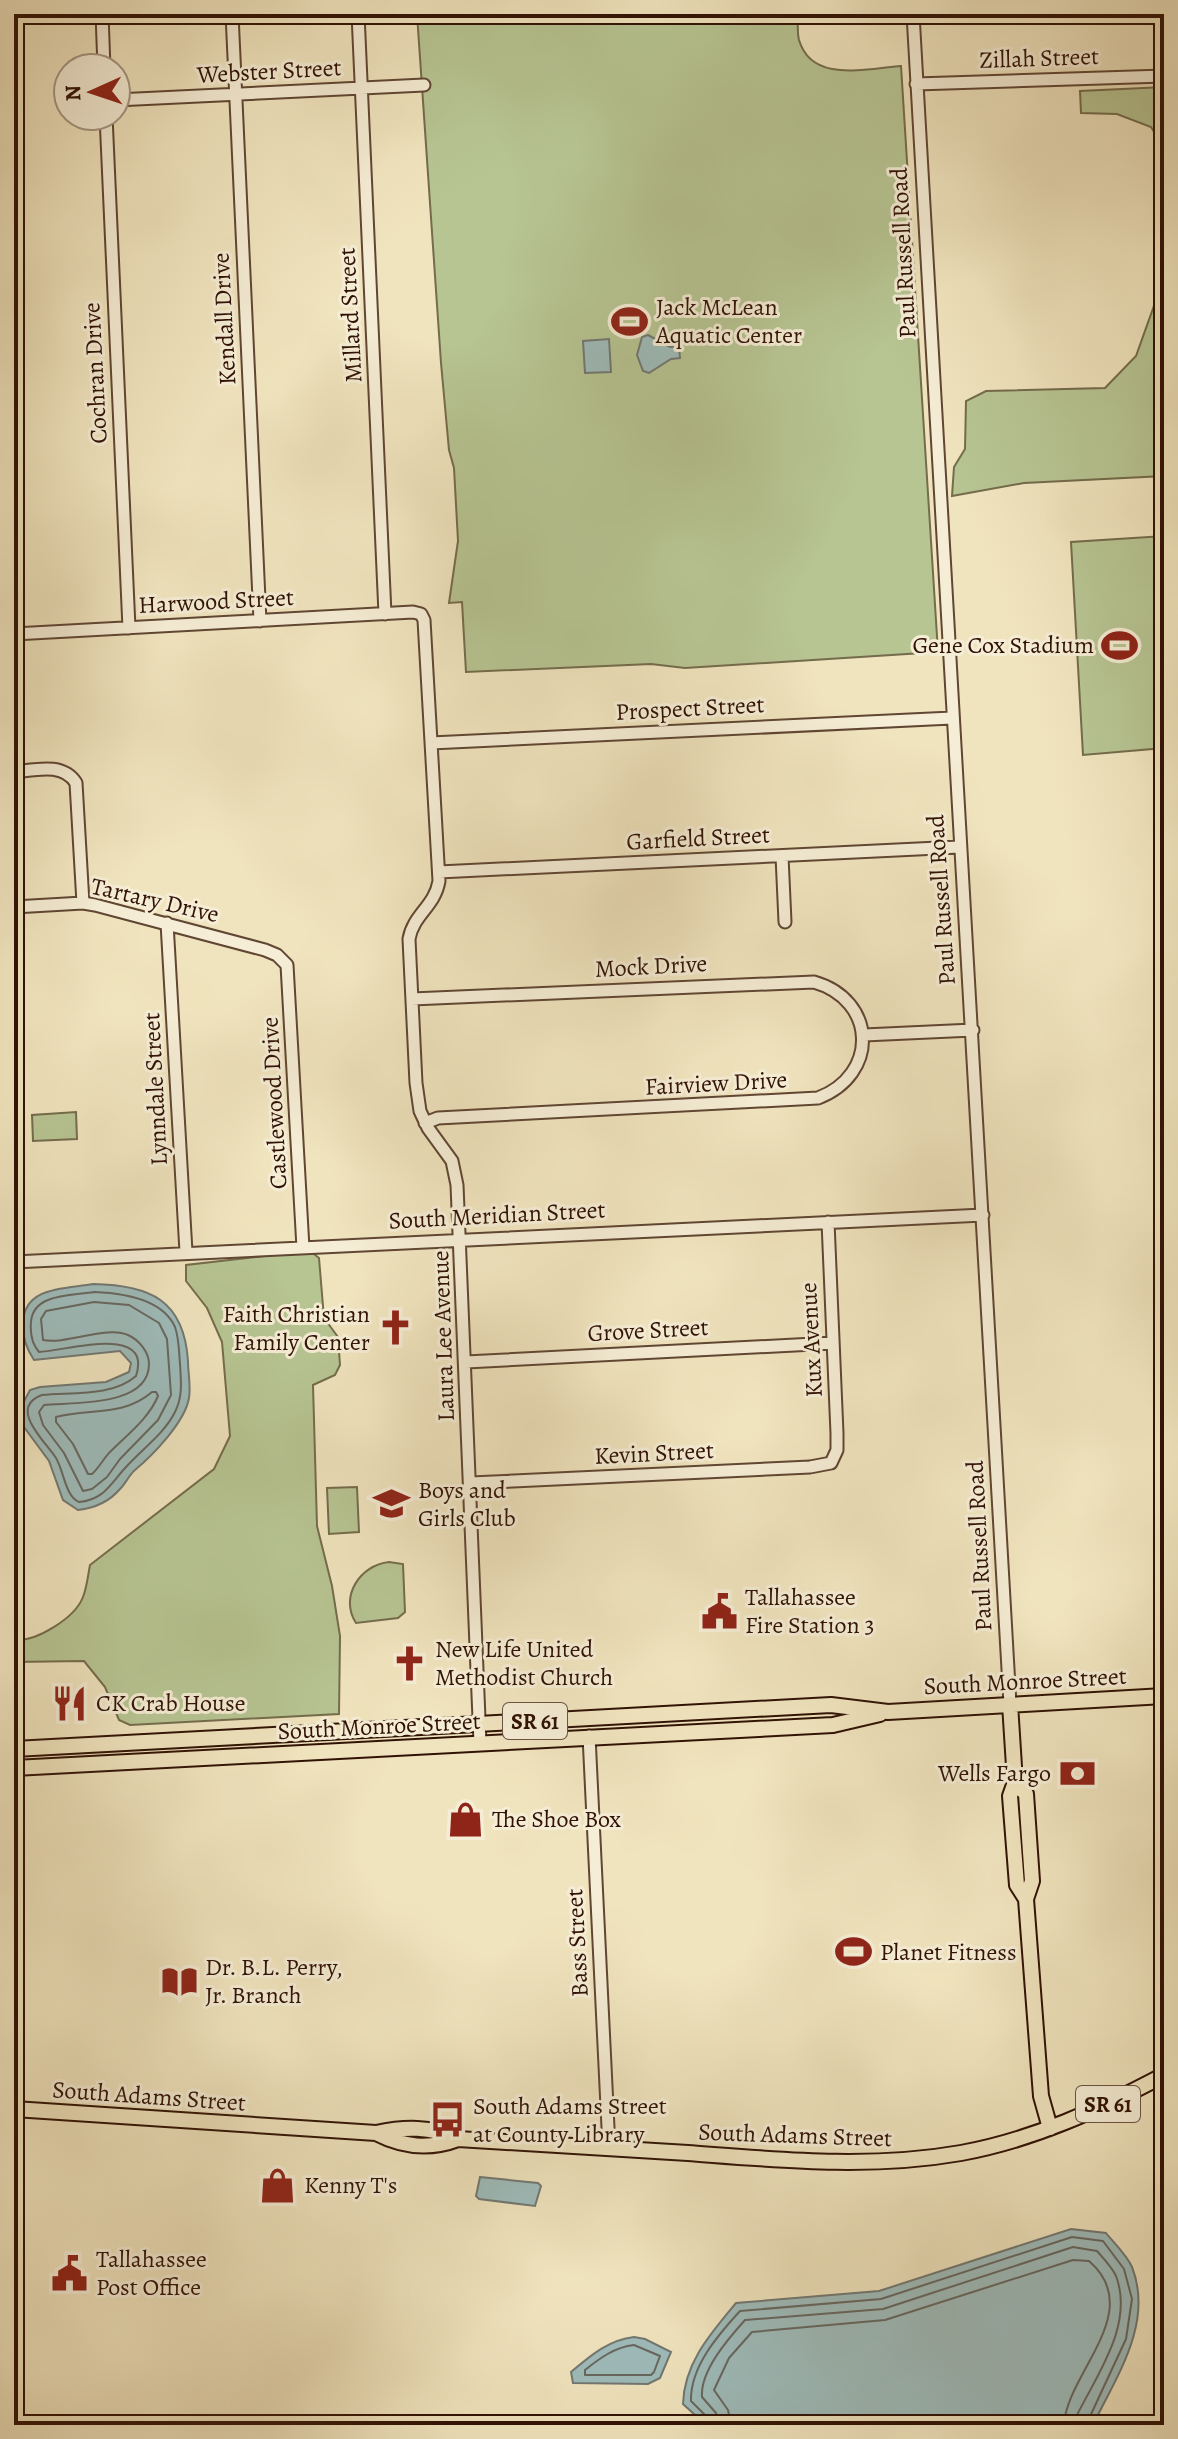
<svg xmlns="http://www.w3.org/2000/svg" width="1178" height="2439" font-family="Alegreya,serif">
<rect width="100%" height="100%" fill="#f0e4be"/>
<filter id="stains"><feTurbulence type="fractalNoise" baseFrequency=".0025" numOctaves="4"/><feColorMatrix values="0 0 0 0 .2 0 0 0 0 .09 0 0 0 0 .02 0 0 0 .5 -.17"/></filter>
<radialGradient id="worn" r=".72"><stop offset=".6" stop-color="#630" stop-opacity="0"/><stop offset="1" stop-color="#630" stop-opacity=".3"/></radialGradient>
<path fill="#b7c593" stroke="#746c4c" stroke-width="2" d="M417 14H798C798 22 797 32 799 40 812 84 867 68 901 66L938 652 685 668 651 664 466 672 462 602 449 603 458 541 454 468 449 450 441 363Z
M1164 87V148L1151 127 1117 114 1081 113 1080 91Z
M1164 288V476L1024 483 952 496 954 467 965 449 966 401 986 391 1105 388 1136 356 1155 303Z
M1164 536V748L1083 755 1071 542Z
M76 1112 77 1139 33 1141 32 1115Z
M310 1251 319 1258 324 1318 338 1337 340 1365 335 1375 313 1385 317 1526 332 1586 340 1636 339 1714 130 1725 119 1720 105 1687 84 1661 14 1662V1640C36 1642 75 1618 83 1597 87 1587 88 1575 90 1565L214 1469 230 1436 222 1342 207 1308 186 1281V1265Z
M357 1487 359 1532 329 1534 327 1488Z
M389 1562 403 1564 405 1612 398 1618 356 1623C339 1597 360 1565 389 1562Z"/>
<path fill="#9ebcbb" stroke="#727872" stroke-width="2" d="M648 335 670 347H679L680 358 671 359 649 373 643 371 637 355 642 337Z
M609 339 611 372 585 373 583 341Z
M93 1284C150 1285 184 1300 188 1361 188 1373 191 1386 189 1398 185 1422 153 1455 135 1470 129 1475 126 1483 120 1489 109 1502 95 1508 78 1510L63 1500 49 1461 21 1423V1407L30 1390 40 1387 106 1382 129 1372 131 1363 120 1351 34 1360C26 1348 22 1337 23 1323 24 1286 65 1289 93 1284Z
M480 2177 538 2183 541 2186 535 2206 479 2199 476 2196Z
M1071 2229 1106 2233C1114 2243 1127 2255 1132 2267 1154 2323 1116 2377 1093 2425H706L683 2404C684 2363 711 2333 736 2303L879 2291Z
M634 2337 645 2339 671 2352 660 2378 648 2384 573 2383 571 2372C590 2356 608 2340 634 2337Z"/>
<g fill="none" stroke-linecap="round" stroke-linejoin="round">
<path stroke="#676760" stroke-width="2" d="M94 1292C121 1293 162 1298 175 1327 179 1338 179 1352 180 1364 181 1381 183 1396 175 1412 164 1434 142 1449 126 1467 111 1483 104 1500 79 1502 65 1496 64 1471 56 1458 46 1442 7 1408 42 1395 72 1392 112 1397 136 1376 153 1323 65 1351 39 1352 32 1344 30 1333 31 1322 33 1293 72 1296 94 1292Z
M94 1302 129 1305 159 1323 167 1339 171 1395 158 1420 120 1459 107 1477 92 1489 83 1491 64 1453 43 1425 39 1412 44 1405C74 1402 149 1407 149 1364 149 1352 139 1340 128 1335 107 1325 66 1345 43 1340L41 1319 46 1311Z
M152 1392H156L158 1396C149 1418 128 1434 112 1450 104 1457 100 1467 92 1474H88L73 1444 56 1422V1417C90 1408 123 1417 152 1392Z
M634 2345 660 2356 654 2372 651 2375H585V2370C600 2358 615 2347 634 2345Z
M709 2425 707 2417 691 2401C690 2367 718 2335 740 2311L881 2299 1072 2237 1103 2241 1124 2269 1132 2299 1126 2339 1086 2425
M719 2425 716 2413 702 2397C700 2371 728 2339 745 2320L883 2309 1073 2247 1097 2251C1103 2258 1112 2267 1116 2276 1134 2324 1098 2373 1077 2415L1076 2425
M731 2425 728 2410 714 2390 729 2358 752 2332 885 2320 1073 2260 1089 2261C1147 2311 1066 2374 1064 2425"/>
<defs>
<path id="minor" d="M102 14 104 68
M232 14 260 621
M358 14 385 614
M913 14 1010 1704
M916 84 1164 76
M116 100 424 85
M106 116 129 628
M14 634 413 612 421 614 424 620 439 881C435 906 413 915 409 939L416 1083 420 1111 428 1128 452 1161 457 1185 480 1743
M431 743 952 718
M14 772C35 770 63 762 76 783L83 903
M782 856 785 922
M439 872 959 847
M14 907 83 903 95 905 265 950 277 955 287 965 303 1248
M167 923 186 1252
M412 999 814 982C877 1000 879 1075 818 1098L438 1118 425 1123
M864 1035 973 1030
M14 1262 983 1215
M466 1362 833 1343
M471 1483 810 1467 831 1463 837 1450V1433L828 1222
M589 1736 609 2148
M1161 2425 1164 2414"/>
<path id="major" d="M1010 1704 1015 1782 1010 1796 1017 1885 1026 1899
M14 1749 831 1705 888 1712 1164 1696
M14 1768 833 1725 880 1714
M1015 1782 1026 1794 1032 1881 1026 1899 1041 2096 1050 2128
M14 2109 376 2133C404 2127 431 2126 458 2139 534 2143 611 2148 688 2153 780 2160 870 2169 961 2153 1033 2140 1100 2109 1164 2075
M376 2133C403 2147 429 2150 458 2139"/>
</defs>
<use href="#minor" stroke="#604633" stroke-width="15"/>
<use href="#major" stroke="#301205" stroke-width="18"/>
<use href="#minor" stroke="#f5edd5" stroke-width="11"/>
<use href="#major" stroke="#f0e4be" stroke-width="14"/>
</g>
<defs>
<symbol id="stadium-bare" viewBox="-9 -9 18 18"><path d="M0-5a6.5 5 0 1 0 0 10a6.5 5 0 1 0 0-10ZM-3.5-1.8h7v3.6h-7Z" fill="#8f2418" stroke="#f5edd5" stroke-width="2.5" paint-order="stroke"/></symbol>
<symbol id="church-bare" viewBox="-9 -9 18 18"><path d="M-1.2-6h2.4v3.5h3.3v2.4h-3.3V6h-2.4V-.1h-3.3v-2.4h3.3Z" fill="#8f2418" stroke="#f5edd5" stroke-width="2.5" paint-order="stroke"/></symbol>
<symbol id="school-bare" viewBox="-9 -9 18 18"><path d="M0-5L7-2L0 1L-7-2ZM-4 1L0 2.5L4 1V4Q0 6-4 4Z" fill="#8f2418" stroke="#f5edd5" stroke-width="2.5" paint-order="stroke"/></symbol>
<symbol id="civic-bare" viewBox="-9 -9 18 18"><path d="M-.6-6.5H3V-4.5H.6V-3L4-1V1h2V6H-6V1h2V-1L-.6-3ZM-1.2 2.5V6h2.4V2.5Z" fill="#8f2418" stroke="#f5edd5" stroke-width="2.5" paint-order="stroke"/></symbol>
<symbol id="restaurant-bare" viewBox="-9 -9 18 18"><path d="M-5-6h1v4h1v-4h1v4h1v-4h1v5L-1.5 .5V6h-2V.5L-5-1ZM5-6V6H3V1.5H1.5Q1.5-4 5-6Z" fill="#8f2418" stroke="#f5edd5" stroke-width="2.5" paint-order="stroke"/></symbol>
<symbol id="bank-bare" viewBox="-9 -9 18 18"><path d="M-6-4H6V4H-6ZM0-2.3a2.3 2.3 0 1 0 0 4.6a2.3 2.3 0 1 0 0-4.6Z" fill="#8f2418" stroke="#f5edd5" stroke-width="2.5" paint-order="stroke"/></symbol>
<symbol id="shop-bare" viewBox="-9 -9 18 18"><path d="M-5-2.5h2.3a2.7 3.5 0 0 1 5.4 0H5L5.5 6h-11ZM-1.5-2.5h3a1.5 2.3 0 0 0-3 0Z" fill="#8f2418" stroke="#f5edd5" stroke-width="2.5" paint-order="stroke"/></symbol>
<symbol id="library-bare" viewBox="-9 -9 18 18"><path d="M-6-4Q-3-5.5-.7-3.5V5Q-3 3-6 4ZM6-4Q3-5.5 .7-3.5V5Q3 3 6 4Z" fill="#8f2418" stroke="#f5edd5" stroke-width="2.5" paint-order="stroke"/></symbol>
<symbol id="bus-bare" viewBox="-9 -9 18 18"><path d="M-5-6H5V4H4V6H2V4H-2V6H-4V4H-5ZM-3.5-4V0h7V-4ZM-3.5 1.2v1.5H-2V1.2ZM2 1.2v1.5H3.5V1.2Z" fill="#8f2418" stroke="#f5edd5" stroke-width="2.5" paint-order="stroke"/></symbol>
</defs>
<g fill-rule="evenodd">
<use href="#stadium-bare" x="604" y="296" width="51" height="51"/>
<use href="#stadium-bare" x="1094" y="620" width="51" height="51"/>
<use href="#church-bare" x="370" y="1302" width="51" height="51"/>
<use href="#school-bare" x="366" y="1478" width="51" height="51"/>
<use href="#civic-bare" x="694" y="1586" width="51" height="51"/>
<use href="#church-bare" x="384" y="1638" width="51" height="51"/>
<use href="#restaurant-bare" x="44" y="1678" width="51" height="51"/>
<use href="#bank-bare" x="1052" y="1748" width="51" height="51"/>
<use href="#shop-bare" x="440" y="1794" width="51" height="51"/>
<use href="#stadium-bare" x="828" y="1926" width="51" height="51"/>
<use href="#library-bare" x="154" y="1956" width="51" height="51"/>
<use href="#bus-bare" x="422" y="2094" width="51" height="51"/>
<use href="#shop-bare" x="252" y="2160" width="51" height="51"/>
<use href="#civic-bare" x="44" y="2248" width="51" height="51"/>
</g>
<g text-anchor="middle" stroke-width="6" stroke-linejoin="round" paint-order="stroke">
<g fill="#f5edd5" stroke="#6b5443" stroke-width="2">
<rect x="503" y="1703" width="64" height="36" rx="6"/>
<rect x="1076" y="2086" width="64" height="36" rx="6"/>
</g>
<g font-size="22" font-weight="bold" fill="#301205">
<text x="535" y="1729">SR 61</text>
<text x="1108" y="2112">SR 61</text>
</g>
<g font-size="24" fill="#301205" stroke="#f5edd5">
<text transform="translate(1039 58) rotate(-2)" y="8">Zillah Street</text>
<text transform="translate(269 71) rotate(-3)" y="8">Webster Street</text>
<text transform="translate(903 253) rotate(-93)" y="8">Paul Russell Road</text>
<text transform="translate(350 315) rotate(-93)" y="8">Millard Street</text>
<text transform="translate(224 319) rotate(-93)" y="8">Kendall Drive</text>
<text transform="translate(95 373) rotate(-93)" y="8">Cochran Drive</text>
<text transform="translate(216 601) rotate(-3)" y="8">Harwood Street</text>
<text transform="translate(690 708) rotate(-3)" y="8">Prospect Street</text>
<text transform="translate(698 838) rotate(-3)" y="8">Garfield Street</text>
<text transform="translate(155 900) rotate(13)" y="8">Tartary Drive</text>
<text transform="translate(941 900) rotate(-94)" y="8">Paul Russell Road</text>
<text transform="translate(651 966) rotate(-3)" y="8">Mock Drive</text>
<text transform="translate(716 1083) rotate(-3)" y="8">Fairview Drive</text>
<text transform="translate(155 1089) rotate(-93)" y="8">Lynndale Street</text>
<text transform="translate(274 1103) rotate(-93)" y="8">Castlewood Drive</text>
<text transform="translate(497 1215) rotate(-3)" y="8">South Meridian Street</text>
<text transform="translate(648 1330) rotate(-3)" y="8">Grove Street</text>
<text transform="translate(443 1336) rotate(-92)" y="8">Laura Lee Avenue</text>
<text transform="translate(811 1340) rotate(-93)" y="8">Kux Avenue</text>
<text transform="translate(654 1453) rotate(-3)" y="8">Kevin Street</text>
<text transform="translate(979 1546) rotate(-93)" y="8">Paul Russell Road</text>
<text transform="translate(1025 1681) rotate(-3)" y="8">South Monroe Street</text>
<text transform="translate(379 1726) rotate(-3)" y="8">South Monroe Street</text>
<text transform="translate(577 1943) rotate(-93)" y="8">Bass Street</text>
<text transform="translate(149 2096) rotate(4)" y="8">South Adams Street</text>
<text transform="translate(795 2135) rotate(2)" y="8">South Adams Street</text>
</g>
<g font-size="24" fill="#301205" stroke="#f5edd5" text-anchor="start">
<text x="656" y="315">Jack McLean<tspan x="656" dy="28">Aquatic Center</tspan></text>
<text x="1094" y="653" text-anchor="end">Gene Cox Stadium</text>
<text x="370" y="1322" text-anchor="end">Faith Christian<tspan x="370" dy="28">Family Center</tspan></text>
<text x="418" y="1498">Boys and<tspan x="418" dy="28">Girls Club</tspan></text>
<text x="745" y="1605">Tallahassee<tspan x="745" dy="28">Fire Station 3</tspan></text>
<text x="435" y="1657">New Life United<tspan x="435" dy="28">Methodist Church</tspan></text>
<text x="96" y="1711">CK Crab House</text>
<text x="1051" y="1781" text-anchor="end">Wells Fargo</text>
<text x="492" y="1827">The Shoe Box</text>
<text x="880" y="1960">Planet Fitness</text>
<text x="205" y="1975">Dr. B.L. Perry,<tspan x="205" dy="28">Jr. Branch</tspan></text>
<text x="473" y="2114">South Adams Street<tspan x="473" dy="28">at County Library</tspan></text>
<text x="304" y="2193">Kenny T's</text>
<text x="96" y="2267">Tallahassee<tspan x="96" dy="28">Post Office</tspan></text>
</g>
</g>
<rect width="1178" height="2439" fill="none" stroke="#f0e4be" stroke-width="48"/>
<rect x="16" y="16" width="1146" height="2407" fill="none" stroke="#301205" stroke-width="4"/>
<rect x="24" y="24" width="1130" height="2391" fill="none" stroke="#301205" stroke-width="2"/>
<g transform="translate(92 92) rotate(267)"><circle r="38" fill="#f5edd5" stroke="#a69582" stroke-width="2"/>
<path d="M0-6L14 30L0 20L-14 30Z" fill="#8f2418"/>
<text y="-12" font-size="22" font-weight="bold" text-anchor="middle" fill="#301205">N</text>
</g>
<rect width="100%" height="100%" filter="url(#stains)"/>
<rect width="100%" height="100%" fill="url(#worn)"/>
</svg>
